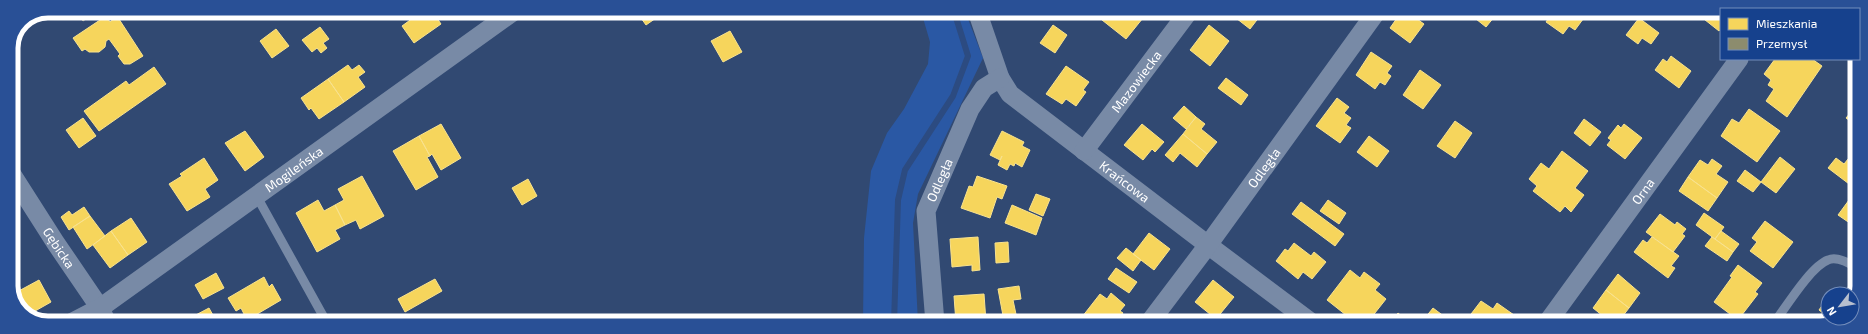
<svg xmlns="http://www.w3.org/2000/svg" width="1868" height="334" font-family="'Exo 2',sans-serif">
<rect width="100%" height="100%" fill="#314972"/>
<path fill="#2a58a4" d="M921 11H965L983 58 918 194 913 223 918 323H863L864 238 871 171 887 133 904 109 928 64 930 42Z"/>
<path fill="#f6d55c" stroke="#f9e28d" d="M417 11H432L441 24 414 43 402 26 417 15 415 12Z
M636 11H666L646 25Z
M1109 11H1144L1147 13 1126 39 1102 20Z
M1227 11H1262L1263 12 1250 29Z
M1337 11H1345L1342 15Z
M1402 11H1406L1424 24 1410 43 1390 28Z
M1466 11H1499L1486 27Z
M1550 11H1589L1575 30 1569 26 1563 34 1546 22 1552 13Z
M1696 11H1721V29L1719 31 1695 12Z
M106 16 110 22 117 16 143 56 130 64H124L118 56 120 54 109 39 106 41 105 47 99 52H89L85 49 82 51 73 38Z
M1639 18 1659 33 1651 44 1642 38 1638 44 1626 35Z
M1053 25 1067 35 1055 53 1040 43Z
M1209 25 1229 41 1210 66 1190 50Z
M320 27 329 39 323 43 327 48 321 53 317 48 312 52 302 40Z
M276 29 289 46 272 58 260 41Z
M730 31 742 52 723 62 711 41Z
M1371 52 1392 66 1387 73 1391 76 1385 85 1380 82 1375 89 1356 75Z
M1671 56 1691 71 1679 88 1655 70 1663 59 1667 62Z
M1775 59H1812L1822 66 1787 117 1766 101 1774 89 1768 85 1771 80 1764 74Z
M348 65 352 70 359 65 365 72 358 77 365 87 344 102 328 79Z
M1066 66 1089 82 1083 90 1086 92 1076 106 1066 99 1062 104 1046 94Z
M154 67 166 84 99 131 84 111 126 81 129 85Z
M1420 70 1441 85 1423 109 1403 95Z
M1226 78 1248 95 1241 105 1218 88Z
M328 79 344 102 319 119 311 108 309 110 301 98Z
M1337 98 1349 107 1344 113 1351 118 1346 125 1351 128 1340 143 1316 126Z
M1857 105V126L1846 118Z
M1184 106 1196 117 1186 129 1173 118Z
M1749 109 1780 131 1757 162 1721 136 1732 119 1739 123Z
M1196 117 1205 124 1201 129 1217 142 1207 154 1183 134Z
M83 118 96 136 79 148 66 130Z
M1584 119 1601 132 1590 146 1574 133Z
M1455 121 1472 133 1455 158 1437 146Z
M441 124 461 158 441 170 432 154 430 156 419 136Z
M1142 124 1164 142 1155 152 1152 149 1143 160 1124 145Z
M1624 124 1642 138 1625 159 1607 145 1611 140 1608 138 1618 125 1621 128Z
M245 131 264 157 245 171 225 143Z
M1002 131 1024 142 1022 146 1030 150 1022 167 1015 163 1014 166 1010 164 1007 170 998 165 1002 156 1000 160 990 155Z
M1183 134 1207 154 1197 167 1180 153 1173 162 1165 155Z
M419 136 430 156 427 157 438 177 416 190 393 151Z
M1369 136 1389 151 1377 167 1357 152Z
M1857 148V190L1828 168 1836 158 1844 164Z
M1562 151 1588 171 1575 188 1584 195 1571 212 1565 206 1560 212 1533 191 1537 186 1529 179 1541 163 1549 169Z
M1780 157 1795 169 1776 193 1761 182Z
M204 158 218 180 205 189 210 197 187 211 169 184 182 176 180 174Z
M1712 159 1722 166 1716 174 1728 182 1717 198 1688 177 1700 160 1708 165Z
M1745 170 1761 182 1753 192 1737 181Z
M362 176 384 216 360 229 356 220 345 225 335 205 344 200 338 189Z
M977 176 1007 186 1002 199 997 197 990 218 961 208 969 186 973 187Z
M1688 177 1717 198 1708 211 1679 191Z
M528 179 537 196 522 205 512 188Z
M1036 194 1050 199 1043 216 1029 210Z
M318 200 324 211 335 205 345 225 335 230 340 239 317 252 296 213Z
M1328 200 1346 213 1339 224 1320 211Z
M1849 200 1857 205V228L1838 215Z
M1301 202 1344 234 1335 246 1292 214Z
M1012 205 1042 218 1036 235 1005 223Z
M84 207 90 216 69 230 61 217 69 211 72 215Z
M1704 213 1724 227 1715 239 1696 225Z
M1660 214 1675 225 1677 222 1686 229 1682 234 1685 236 1673 252 1646 232Z
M90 216 105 236 87 249 73 227Z
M131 218 147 242 128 255 111 231Z
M1765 221 1793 242 1773 268 1750 251 1757 242 1752 238Z
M111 231 128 255 110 268 93 245Z
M1721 231 1739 244 1733 252 1715 239Z
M1149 233 1170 249 1154 270 1133 254Z
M978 237 980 270 972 271V265L952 267 950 239Z
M1652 237 1679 256 1671 266 1675 268 1668 278 1634 252 1643 240 1647 243Z
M1712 237 1733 252 1727 261 1705 246Z
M1008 242 1009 262 996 263 995 243Z
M1294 243 1311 256 1314 252 1326 262 1312 279 1303 272 1298 279 1276 261 1285 249 1288 251Z
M1126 248 1141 260 1133 271 1117 258Z
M1738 265 1762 283 1755 292 1758 294 1738 320 1714 302 1732 277 1730 276Z
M1116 268 1137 282 1129 293 1108 279Z
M1350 270 1360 278 1364 272 1380 284 1375 290 1386 299 1367 323H1356L1327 300Z
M216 273 224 288 203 299 195 285Z
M1618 274 1640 293 1629 308 1606 290Z
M264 277 269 287 272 284 281 300 247 320 241 308 236 311 228 298Z
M435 279 442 291 405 312 398 299Z
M39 280 51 302 28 315 25 312H22L16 300 18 299 15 293Z
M1213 280 1234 297 1216 319 1195 302Z
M1019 286 1021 299 1013 300 1017 319 1004 321 998 289Z
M1834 289 1841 294H1830Z
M1606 290 1629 308 1622 317 1628 321 1627 323H1605L1600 319 1603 316 1593 308Z
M1111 293 1125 305 1120 311 1123 313 1116 323H1089L1082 317 1100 294 1107 299Z
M984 294 986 322 956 323 954 296Z
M1828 297V317L1819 310Z
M1481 301 1493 309 1497 303 1514 315 1508 323H1476L1468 318Z
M209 308 214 317 204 323H195L192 317Z
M1433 308 1453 323H1421Z
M1398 313 1410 323H1390Z
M214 317 216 323H204Z
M1813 318 1819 323H1809Z"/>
<path fill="#8c8c6e" stroke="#aeae9a" d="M76 11H97L83 21Z
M191 11H205L196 17Z"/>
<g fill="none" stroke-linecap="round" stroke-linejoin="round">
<path stroke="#2c4b81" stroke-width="6" d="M894 323 898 200 905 170 953 96 968 56 954 11"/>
<path stroke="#788aa6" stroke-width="9" d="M256 195 327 323
M1774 323C1786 307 1811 266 1828 260 1837 256 1849 263 1857 268"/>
<g stroke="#788aa6" stroke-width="19">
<path id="s1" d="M977 11 1000 78 1010 94 1208 245 1312 323"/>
<path id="s2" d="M1084 151 1189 11"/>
<path id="s3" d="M11 173 55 242 100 308 107 323"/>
<path id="s4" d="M71 323 100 308 514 11"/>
<path id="s5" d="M935 323 926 211 970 109 984 88 1000 78"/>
<path id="s6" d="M1149 323 1208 245 1377 11"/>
<path id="s7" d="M1547 323 1739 59"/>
</g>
</g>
<g text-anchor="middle" stroke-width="4" stroke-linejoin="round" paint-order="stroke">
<g font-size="13" fill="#fff" stroke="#16418d">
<text dy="5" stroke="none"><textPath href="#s2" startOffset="87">Mazowiecka</textPath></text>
<text dy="5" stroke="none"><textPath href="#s4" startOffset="271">Mogileńska</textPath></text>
<text dy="5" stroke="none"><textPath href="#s6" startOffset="193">Odległa</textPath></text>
<text dy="5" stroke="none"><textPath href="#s5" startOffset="146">Odległa</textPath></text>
<text dy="5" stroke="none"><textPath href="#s1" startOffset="234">Krańcowa</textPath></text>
<text dy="5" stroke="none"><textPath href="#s7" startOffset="163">Orna</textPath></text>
<text dy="5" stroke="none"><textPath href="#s3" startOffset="89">Gębicka</textPath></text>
</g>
</g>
<path d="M0 0H1868V334H0ZM48 18H1820A30 30 0 0 1 1850 48V286A30 30 0 0 1 1820 316H48A30 30 0 0 1 18 286V48A30 30 0 0 1 48 18Z" fill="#295096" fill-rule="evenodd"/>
<path fill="none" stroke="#fff" stroke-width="5" d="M48 18H1820A30 30 0 0 1 1850 48V286A30 30 0 0 1 1820 316H48A30 30 0 0 1 18 286V48A30 30 0 0 1 48 18Z"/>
<rect x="1720" y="8" width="140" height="52" fill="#16418d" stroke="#738dbb"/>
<rect x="1728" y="18" width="20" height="12" fill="#f6d55c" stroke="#738dbb"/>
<text x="1756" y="28" font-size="12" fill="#ffffff">Mieszkania</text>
<rect x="1728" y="38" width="20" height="12" fill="#8c8c6e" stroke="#738dbb"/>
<text x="1756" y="48" font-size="12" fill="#ffffff">Przemysł</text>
<g transform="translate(1840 306) rotate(239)"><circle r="19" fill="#16418d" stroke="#738dbb"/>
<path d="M0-3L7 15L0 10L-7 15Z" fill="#b7bfce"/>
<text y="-6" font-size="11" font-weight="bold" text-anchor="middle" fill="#ffffff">N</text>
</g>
</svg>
